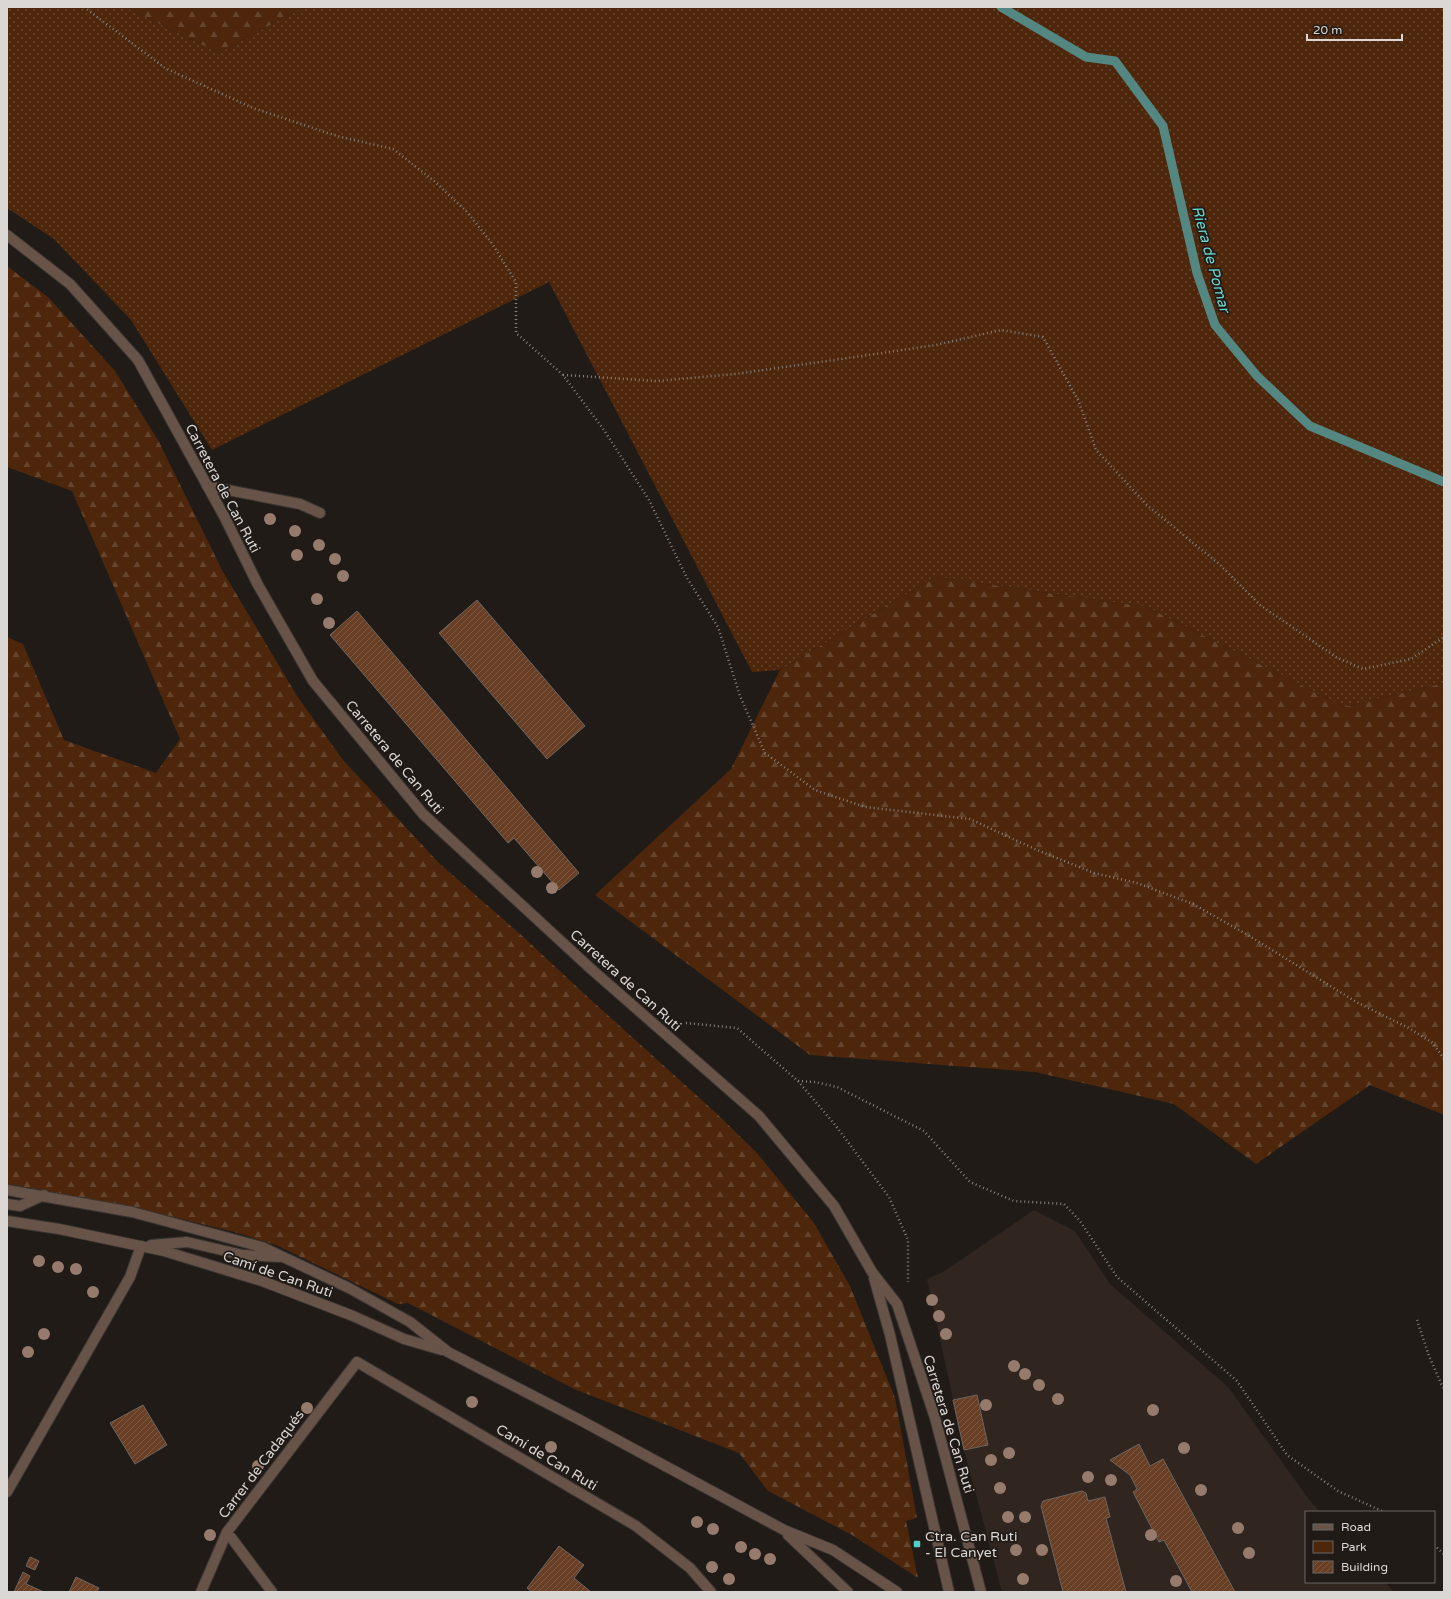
<svg xmlns="http://www.w3.org/2000/svg" width="1451" height="1599" font-family="'Varela Round',sans-serif">
<defs>
<pattern id="green-dots" width="8" height="8" patternUnits="userSpaceOnUse"><rect width="8" height="8" fill="#4d260c"/><path d="M2 2h.1M6 6h.1" fill="none" stroke="#66452e" stroke-width="1.8" stroke-linecap="round"/></pattern>
<pattern id="forest-firs" width="22" height="20" patternUnits="userSpaceOnUse"><rect width="22" height="20" fill="#4d260c"/><path d="M5 1l3.5 6h-7zM16 11l3.5 6h-7z" fill="#66452e"/></pattern>
<pattern id="building-hatch" width="6" height="6" patternUnits="userSpaceOnUse"><rect width="6" height="6" fill="#683e25"/><path d="M-1 1l2-2M0 6l6-6M5 7l2-2" fill="none" stroke="#7d5944"/></pattern>
</defs>
<rect width="100%" height="100%" fill="#211b18"/>
<path fill="#30251f" d="M1034 1210 1075 1231 1110 1284 1228 1387 1308 1498 1320 1512H1306V1582H1385L1394 1592H1002L964 1450 927 1279 943 1272Z"/>
<path fill="url(#green-dots)" d="M7 7H125L219 53 303 7H1444V683L1344 707 1147 607 935 577 780 670 752 672 549 282 212 450 131 320 54 239 7 208Z"/>
<path fill="url(#forest-firs)" d="M125 7H303L219 53Z
M7 266 49 298 115 371 159 442 222 570 297 696 343 760 439 863 520 934 591 1000 715 1112 757 1153 814 1223 850 1286 895 1398 917 1518 906 1521 918 1578 852 1535 768 1491 739 1453 574 1389 408 1303 398 1304 276 1245 234 1232 129 1206 7 1184V637L23 644 64 740 156 773 180 739 72 491 7 467Z
M935 577 1147 607 1344 707 1444 683V1115L1370 1085 1256 1164 1174 1104 1035 1072 810 1055 595 895 731 769 780 670Z"/>
<g fill="none" stroke-linecap="round" stroke-linejoin="round">
<path stroke="#548682" stroke-width="9" d="M1001 7 1086 57 1115 61 1163 126 1197 273 1215 325 1257 376 1310 426 1444 482"/>
</g>
<path fill="url(#building-hatch)" stroke="#6c6561" d="M477 600 585 726 547 759 439 633Z
M357 611 579 873 559 890 514 838 508 843 330 635Z
M977 1395 988 1445 964 1450 953 1400Z
M143 1405 167 1445 135 1464 110 1423Z
M1139 1444 1150 1466 1163 1459 1235 1592H1192L1164 1540 1159 1542 1133 1492 1137 1489 1130 1475 1110 1460Z
M1082 1491 1086 1493 1088 1501 1105 1497 1110 1517 1106 1518 1126 1592H1063L1041 1506 1043 1501Z
M559 1546 584 1565 574 1578 591 1592H532L527 1588Z
M30 1557 39 1561 35 1570 26 1566Z
M23 1572 30 1576 26 1584 44 1592H14Z
M76 1577 99 1588 97 1592H69Z"/>
<g fill="none" stroke-linecap="round" stroke-linejoin="round">
<defs>
<path id="service" d="M207 486 300 504 320 513
M7 1492 130 1277 141 1246"/>
<path id="minor" d="M7 235 70 284 138 360 225 518 258 585 313 681 423 814 590 968 759 1116 834 1206 872 1272 897 1304 935 1418 981 1592
M7 1190 132 1212 262 1247 349 1288 410 1322 448 1352 580 1420 784 1530 833 1550 897 1592
M7 1204 20 1206 44 1195
M7 1221 59 1229 164 1251 262 1281 353 1316 404 1339 442 1350
M151 1245 187 1242 243 1255 279 1257
M874 1278 890 1335 949 1592
M227 1532 272 1592
M788 1535 848 1592
M201 1592 227 1532 357 1362 636 1526 690 1568 711 1592"/>
</defs>
<use href="#service" stroke="#3b3532" stroke-width="12"/>
<use href="#minor" stroke="#3b3532" stroke-width="12"/>
<path stroke="#847f7d" stroke-width="2.5" stroke-dasharray="1 3" stroke-linecap="butt" d="M84 7 165 68 253 108 337 136 393 149 433 180 466 211 491 242 516 282V333L563 375 604 430 649 500 687 578 718 627 740 696 765 753 815 790 865 807 970 819 1037 850 1094 873 1137 883 1193 904 1246 934 1358 1003 1407 1027 1433 1043 1444 1059
M563 375 657 381 735 374 841 359 936 345 1001 330 1043 337 1079 402 1096 450 1148 506 1219 564 1260 605 1336 657 1363 669 1411 659 1444 637
M686 1023 737 1028 798 1081 836 1126 889 1197 908 1240V1282
M798 1081 815 1082 837 1087 924 1131 970 1182 1014 1201 1064 1204 1080 1221 1117 1277 1237 1381 1287 1455 1338 1491 1384 1512
M1417 1320 1429 1356 1444 1390
M1434 1545 1444 1554"/>
<use href="#service" stroke="#675348" stroke-width="10"/>
<use href="#minor" stroke="#675348" stroke-width="10"/>
</g>
<g fill="#967b6c">
<circle cx="270" cy="519" r="6"/>
<circle cx="295" cy="531" r="6"/>
<circle cx="319" cy="545" r="6"/>
<circle cx="297" cy="555" r="6"/>
<circle cx="335" cy="559" r="6"/>
<circle cx="343" cy="576" r="6"/>
<circle cx="317" cy="599" r="6"/>
<circle cx="329" cy="623" r="6"/>
<circle cx="537" cy="872" r="6"/>
<circle cx="552" cy="888" r="6"/>
<circle cx="39" cy="1261" r="6"/>
<circle cx="58" cy="1267" r="6"/>
<circle cx="76" cy="1269" r="6"/>
<circle cx="93" cy="1292" r="6"/>
<circle cx="932" cy="1300" r="6"/>
<circle cx="939" cy="1316" r="6"/>
<circle cx="44" cy="1334" r="6"/>
<circle cx="946" cy="1334" r="6"/>
<circle cx="28" cy="1352" r="6"/>
<circle cx="1014" cy="1366" r="6"/>
<circle cx="1025" cy="1374" r="6"/>
<circle cx="1039" cy="1385" r="6"/>
<circle cx="1058" cy="1399" r="6"/>
<circle cx="472" cy="1402" r="6"/>
<circle cx="986" cy="1405" r="6"/>
<circle cx="307" cy="1408" r="6"/>
<circle cx="1153" cy="1410" r="6"/>
<circle cx="551" cy="1447" r="6"/>
<circle cx="1184" cy="1448" r="6"/>
<circle cx="1009" cy="1453" r="6"/>
<circle cx="991" cy="1460" r="6"/>
<circle cx="258" cy="1466" r="6"/>
<circle cx="1088" cy="1477" r="6"/>
<circle cx="1111" cy="1480" r="6"/>
<circle cx="1000" cy="1488" r="6"/>
<circle cx="1201" cy="1490" r="6"/>
<circle cx="1008" cy="1517" r="6"/>
<circle cx="1025" cy="1517" r="6"/>
<circle cx="697" cy="1522" r="6"/>
<circle cx="1238" cy="1528" r="6"/>
<circle cx="713" cy="1529" r="6"/>
<circle cx="210" cy="1535" r="6"/>
<circle cx="1151" cy="1535" r="6"/>
<circle cx="741" cy="1547" r="6"/>
<circle cx="1016" cy="1550" r="6"/>
<circle cx="1042" cy="1550" r="6"/>
<circle cx="1249" cy="1553" r="6"/>
<circle cx="755" cy="1554" r="6"/>
<circle cx="770" cy="1559" r="6"/>
<circle cx="712" cy="1567" r="6"/>
<circle cx="729" cy="1579" r="6"/>
<circle cx="1023" cy="1579" r="6"/>
<circle cx="1176" cy="1581" r="6"/>
</g>
<rect fill="#56cec4" stroke="#211b18" stroke-width="1.5" x="913" y="1540" width="8" height="8" rx="2"/>
<g text-anchor="middle" stroke-width="3.5" stroke-linejoin="round" paint-order="stroke">
<g font-size="14" fill="#dbd7d5" stroke="#211b18">
<text transform="translate(223 488) rotate(62)" y="5">Carretera de Can Ruti</text>
<text transform="translate(395 757) rotate(50)" y="5">Carretera de Can Ruti</text>
<text transform="translate(626 980) rotate(42)" y="5">Carretera de Can Ruti</text>
<text transform="translate(278 1274) rotate(19)" y="5">Camí de Can Ruti</text>
<text transform="translate(949 1424) rotate(73)" y="5">Carretera de Can Ruti</text>
<text transform="translate(547 1457) rotate(31)" y="5">Camí de Can Ruti</text>
<text transform="translate(261 1464) rotate(-53)" y="5">Carrer de Cadaqués</text>
</g>
<g font-size="14" fill="#dbd7d5" stroke="#211b18" text-anchor="start">
<text x="925" y="1541">Ctra. Can Ruti<tspan x="925" dy="16">- El Canyet</tspan></text>
</g>
<g font-size="15" font-style="italic" fill="#6bd6cd" stroke="#211b18">
<text transform="translate(1211 259) rotate(75)" y="5">Riera de Pomar</text>
</g>
</g>
<rect width="1451" height="1599" fill="none" stroke="#dbd7d5" stroke-width="16"/>
<rect x="1305" y="1511" width="130" height="72" fill="#211b18" stroke="#6b6664"/>
<rect x="1313" y="1524" width="20" height="6" fill="#675348" stroke="#6b6664"/>
<text x="1341" y="1531" font-size="12" fill="#dbd7d5">Road</text>
<rect x="1313" y="1541" width="20" height="12" fill="#4d260c" stroke="#6b6664"/>
<text x="1341" y="1551" font-size="12" fill="#dbd7d5">Park</text>
<rect x="1313" y="1561" width="20" height="12" fill="url(#building-hatch)" stroke="#6b6664"/>
<text x="1341" y="1571" font-size="12" fill="#dbd7d5">Building</text>
<path d="M1307 34v6h95v-6" fill="none" stroke="#dbd7d5" stroke-width="2"/>
<text x="1313" y="34" font-size="12" fill="#dbd7d5" stroke="#211b18" stroke-width="3" paint-order="stroke">20 m</text>
</svg>
